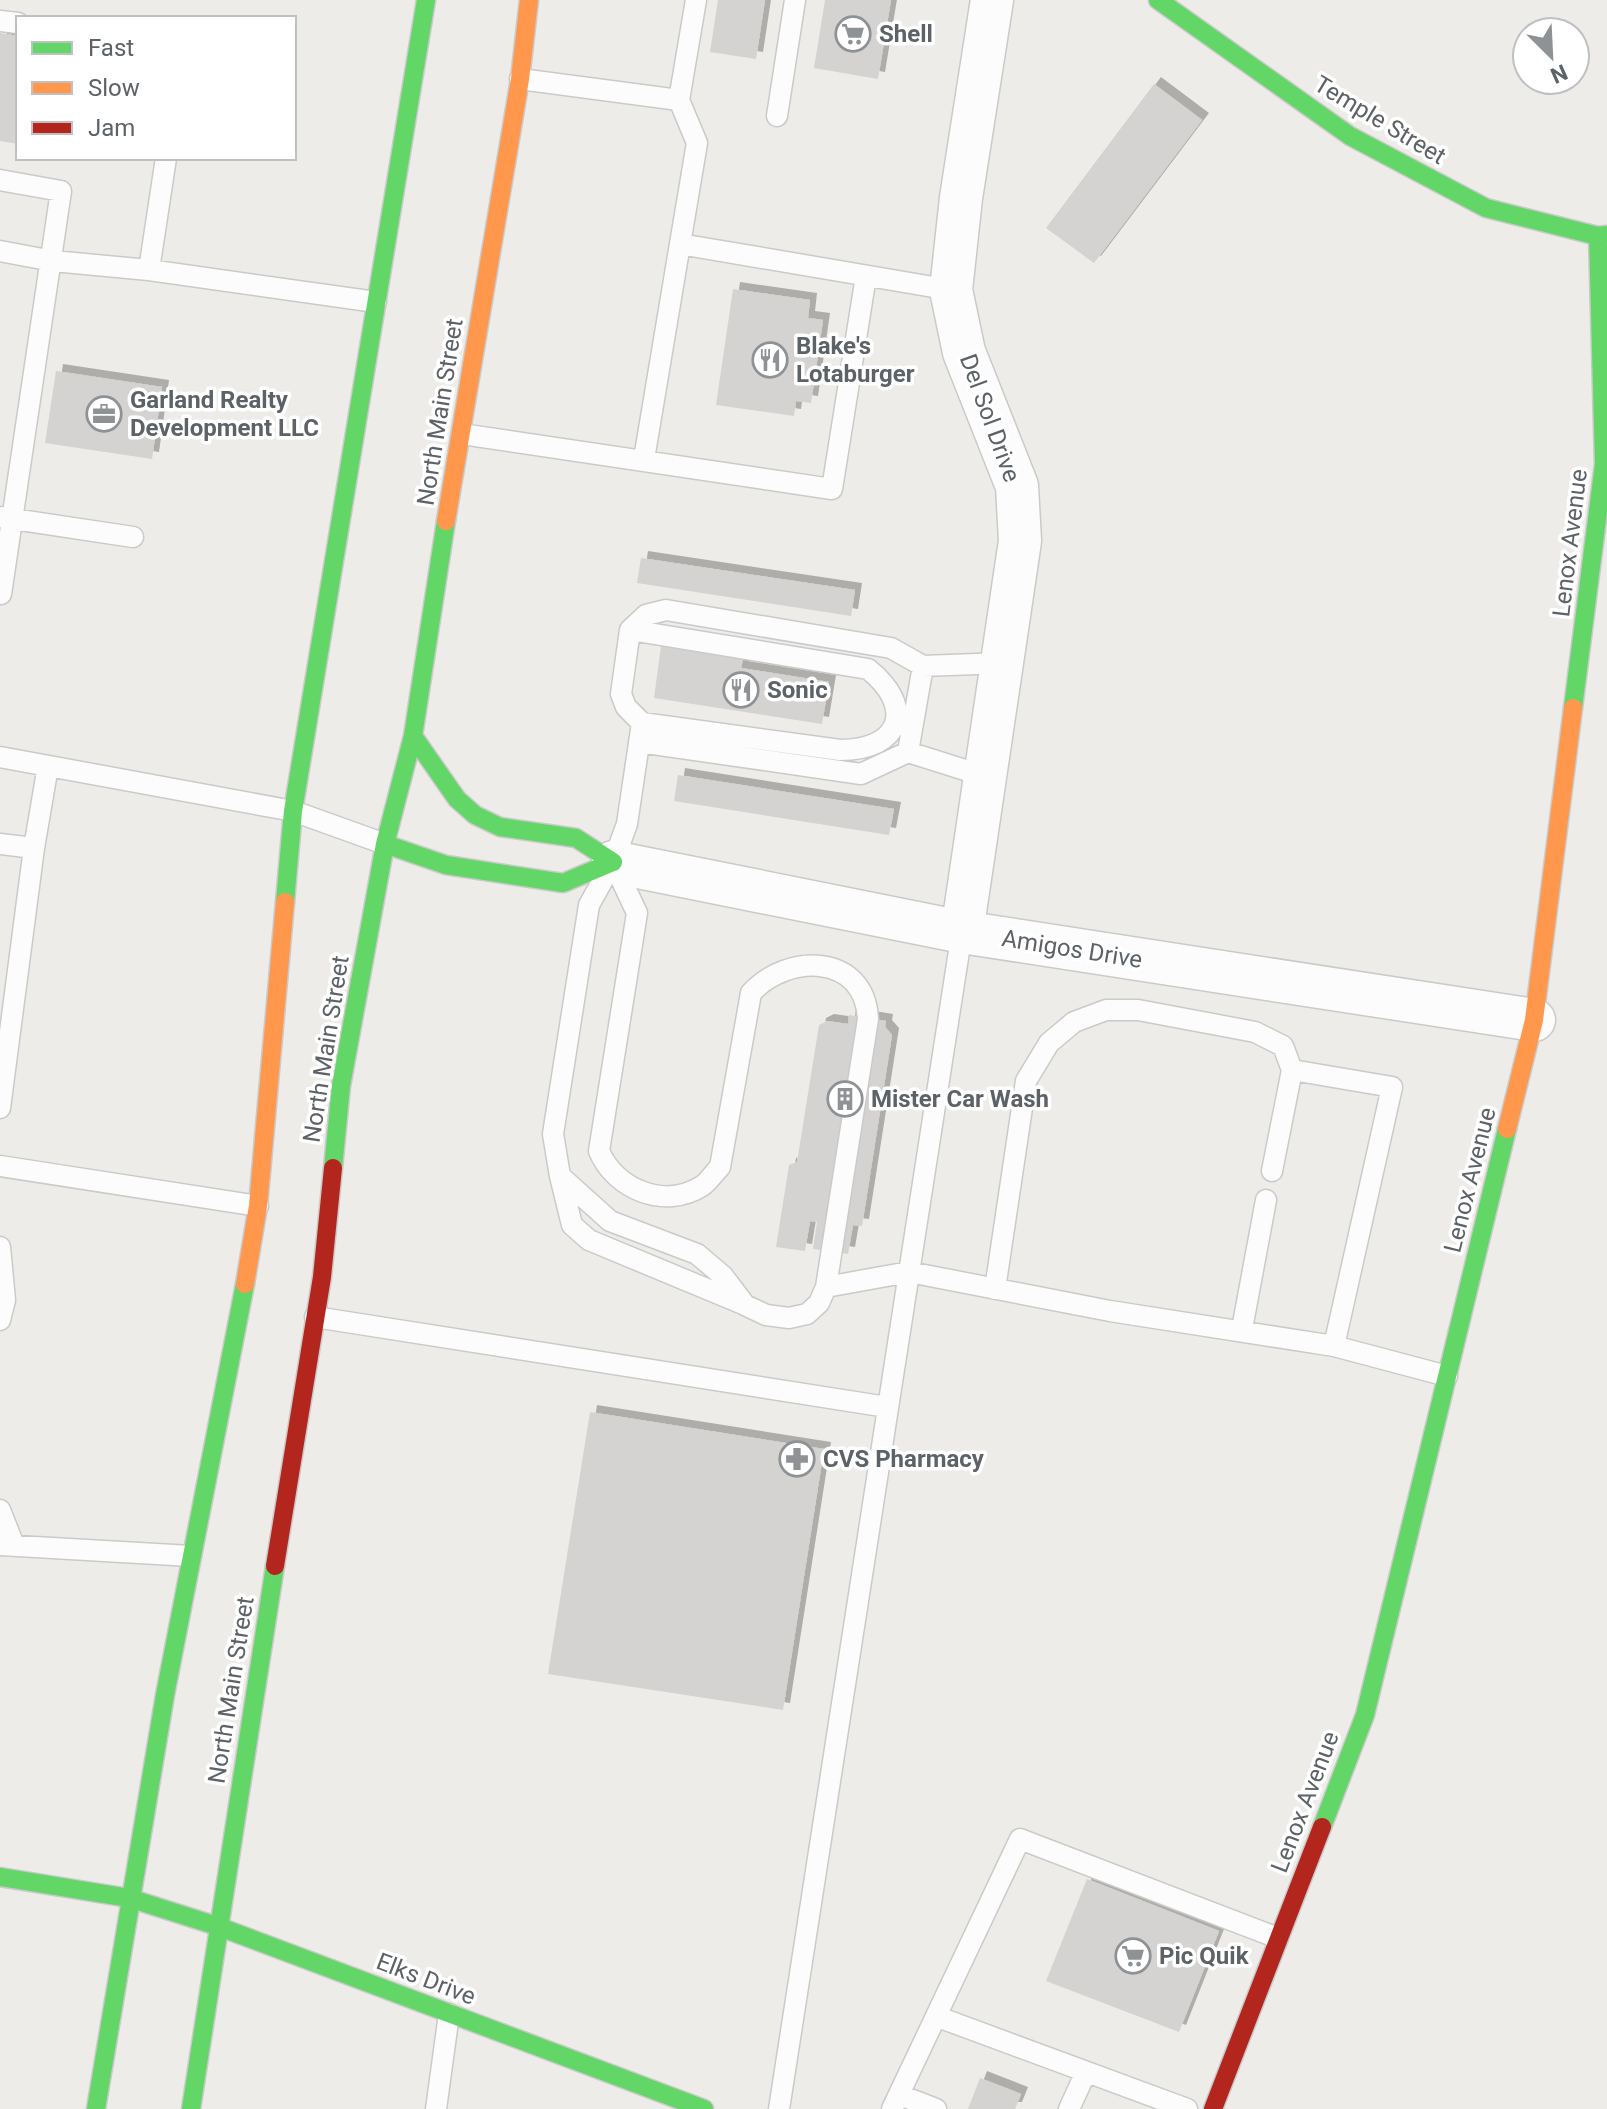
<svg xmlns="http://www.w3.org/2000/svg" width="1607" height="2109" font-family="Roboto,sans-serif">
<defs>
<filter id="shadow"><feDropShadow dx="7" dy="-7" stdDeviation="0" flood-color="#0004"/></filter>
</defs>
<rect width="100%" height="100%" fill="#edece8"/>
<path fill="#d4d3d1" filter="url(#shadow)" d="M718 0H765L756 59 710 52Z
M825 0H891L878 79 814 68Z
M0 33 18 36V144L0 141Z
M1154 84 1202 120 1094 263 1046 228Z
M733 289 810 300 808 318 823 320 811 403 796 401 794 416 716 405Z
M56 371 162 387 152 459 45 443Z
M641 558 855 590 851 616 637 583Z
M661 646 743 659 741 668 829 682 822 724 654 698Z
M678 775 894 809 889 835 674 801Z
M849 1015 886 1021 885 1027 892 1035 862 1226 853 1225 848 1254 813 1249 817 1222 810 1221 805 1251 776 1247 789 1165 797 1162 819 1025 827 1021 848 1024Z
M590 1412 824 1449 783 1710 548 1674Z
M1087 1879 1219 1931 1179 2032 1046 1981Z
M980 2078 1021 2094 1015 2109H968Z"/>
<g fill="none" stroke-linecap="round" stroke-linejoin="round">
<defs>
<path id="lane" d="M0 21 18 23
M520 79 679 100 696 0
M679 100 697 143 680 244
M777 116 795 0
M0 180 61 191 1 594
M0 251 53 261 149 270 376 302
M149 270 166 158
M462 434 832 489 866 276
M644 459 680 244 951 290
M0 517 133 537
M630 630 868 669C916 707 901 750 840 750L642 723 626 707 621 694 630 630 646 615 666 610 891 648 923 666 908 752 861 774 639 742
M923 666 1003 663
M908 752 984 776
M0 757 293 811 385 844
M0 844 34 848
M613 862 637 913 599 1151C615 1189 664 1210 702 1186 708 1182 714 1173 720 1167L751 993C787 953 865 953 868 1019L826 1287 819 1303 807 1314 789 1318 766 1315 745 1305 723 1276 697 1254 610 1221 560 1176 553 1134 589 905 613 862 627 824 642 723
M1292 1070 1392 1087 1334 1346
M0 1108 34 848 48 766
M0 1166 258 1206
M560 1176 572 1225 589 1240 743 1304
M0 1247 5 1300 0 1320
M826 1287 909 1272 1110 1311 1334 1346 1447 1376
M995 1289 1026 1081 1049 1043 1074 1022 1106 1010H1138L1255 1032 1283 1046 1292 1070 1272 1171
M315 1317 887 1407
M1242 1329 1266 1200
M0 1510 14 1545
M0 1545 191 1556
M938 2017 1187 2109
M900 2095 936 2109
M436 2109 449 2014
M779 2109 962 932
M892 2109 1020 1839 1278 1938
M1069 2109 1086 2072"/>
<path id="street" d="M613 862 962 932 1534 1020
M962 932 1020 541 1017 486 964 352 951 290 961 198 992 0"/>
<path id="fast" d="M1158 0 1350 136 1486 208 1598 236
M1573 708 1604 464 1598 236 1607 235
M413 736 457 799 475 815 500 827 576 838 613 862
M385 844 446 865 563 883 613 862
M285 902 293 811 426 0
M333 1168 341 1086 385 844 413 736 446 521
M1322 1827 1365 1715 1507 1129
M0 1877 129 1898 217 1926 704 2109
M96 2109 165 1695 245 1284
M191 2109 275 1566"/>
<path id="slow" d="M446 521 520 79 529 0
M1507 1129 1534 1020 1573 708
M245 1284 258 1206 285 902"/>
<path id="jam" d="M275 1566 322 1277 333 1168
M1213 2109 1322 1827"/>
</defs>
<use href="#lane" stroke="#cacaca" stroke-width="23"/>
<use href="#street" stroke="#cacaca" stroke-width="45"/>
<use href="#fast" stroke="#cacaca" stroke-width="21"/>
<use href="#slow" stroke="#cacaca" stroke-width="21"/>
<use href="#jam" stroke="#cacaca" stroke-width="21"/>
<use href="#lane" stroke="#fcfcfc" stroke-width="20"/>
<use href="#street" stroke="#fcfcfc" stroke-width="42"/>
<use href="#fast" stroke="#63d668" stroke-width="18"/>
<use href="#slow" stroke="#ff974d" stroke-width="18"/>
<use href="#jam" stroke="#b3261e" stroke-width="18"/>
</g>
<defs>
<symbol id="supermarket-ring" viewBox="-11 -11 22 22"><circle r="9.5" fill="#fff" stroke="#8f9294" stroke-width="1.5"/><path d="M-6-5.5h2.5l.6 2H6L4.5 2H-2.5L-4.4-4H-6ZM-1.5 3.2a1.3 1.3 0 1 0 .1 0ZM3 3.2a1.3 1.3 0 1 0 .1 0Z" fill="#8f9294"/></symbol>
<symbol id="restaurant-ring" viewBox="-11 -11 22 22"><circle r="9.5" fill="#fff" stroke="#8f9294" stroke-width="1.5"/><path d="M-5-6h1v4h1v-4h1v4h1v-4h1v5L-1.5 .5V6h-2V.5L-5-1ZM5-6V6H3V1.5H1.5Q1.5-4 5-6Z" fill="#8f9294"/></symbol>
<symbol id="office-ring" viewBox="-11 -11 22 22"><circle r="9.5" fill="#fff" stroke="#8f9294" stroke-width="1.5"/><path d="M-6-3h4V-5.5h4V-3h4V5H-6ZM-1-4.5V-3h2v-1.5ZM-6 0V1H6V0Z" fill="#8f9294"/></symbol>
<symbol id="building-ring" viewBox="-11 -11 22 22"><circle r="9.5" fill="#fff" stroke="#8f9294" stroke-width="1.5"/><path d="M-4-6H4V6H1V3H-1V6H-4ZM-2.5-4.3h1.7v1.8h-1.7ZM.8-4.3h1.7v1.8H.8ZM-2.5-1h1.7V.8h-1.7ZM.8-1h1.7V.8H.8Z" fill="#8f9294"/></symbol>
<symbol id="pharmacy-ring" viewBox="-11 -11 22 22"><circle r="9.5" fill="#fff" stroke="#8f9294" stroke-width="1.5"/><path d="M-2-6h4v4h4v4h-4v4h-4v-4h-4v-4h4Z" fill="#8f9294"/></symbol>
</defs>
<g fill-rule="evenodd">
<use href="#supermarket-ring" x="833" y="14" width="40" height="40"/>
<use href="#restaurant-ring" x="750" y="340" width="40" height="40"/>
<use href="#office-ring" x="84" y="394" width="40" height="40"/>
<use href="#restaurant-ring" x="721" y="670" width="40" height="40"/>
<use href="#building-ring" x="825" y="1079" width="40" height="40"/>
<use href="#pharmacy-ring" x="777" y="1439" width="40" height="40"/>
<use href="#supermarket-ring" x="1113" y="1936" width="40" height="40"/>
</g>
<g text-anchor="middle" stroke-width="7" stroke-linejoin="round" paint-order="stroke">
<g font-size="24" font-weight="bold" fill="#5d6266" stroke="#fff" text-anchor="start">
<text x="879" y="42">Shell</text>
<text x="796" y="354">Blake's<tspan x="796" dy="28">Lotaburger</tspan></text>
<text x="130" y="408">Garland Realty<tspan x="130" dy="28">Development LLC</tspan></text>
<text x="767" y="698">Sonic</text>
<text x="871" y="1107">Mister Car Wash</text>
<text x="823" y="1467">CVS Pharmacy</text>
<text x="1159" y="1964">Pic Quik</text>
</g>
<g font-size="24" fill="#5d6266" stroke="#fff">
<text transform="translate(1380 120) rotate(31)" y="8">Temple Street</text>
<text transform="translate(440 412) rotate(-81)" y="8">North Main Street</text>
<text transform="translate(990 418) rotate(70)" y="8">Del Sol Drive</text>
<text transform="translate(1570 543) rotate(-83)" y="8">Lenox Avenue</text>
<text transform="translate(1072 949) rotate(9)" y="8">Amigos Drive</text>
<text transform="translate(326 1049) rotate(-81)" y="8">North Main Street</text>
<text transform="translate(1470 1180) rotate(-76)" y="8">Lenox Avenue</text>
<text transform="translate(231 1690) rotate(-81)" y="8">North Main Street</text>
<text transform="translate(1305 1802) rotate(-69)" y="8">Lenox Avenue</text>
<text transform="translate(426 1979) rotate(21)" y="8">Elks Drive</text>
</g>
</g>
<rect x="16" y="16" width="280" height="144" fill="#ffffff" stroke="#bec0c2" stroke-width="2"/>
<rect x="32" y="42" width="40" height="12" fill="#63d668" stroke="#bec0c2" stroke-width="2"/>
<text x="88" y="56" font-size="24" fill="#5d6266">Fast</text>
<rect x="32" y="82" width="40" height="12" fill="#ff974d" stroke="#bec0c2" stroke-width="2"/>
<text x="88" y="96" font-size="24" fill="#5d6266">Slow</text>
<rect x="32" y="122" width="40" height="12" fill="#b3261e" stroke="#bec0c2" stroke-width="2"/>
<text x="88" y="136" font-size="24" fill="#5d6266">Jam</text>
<g transform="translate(1551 56) rotate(156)"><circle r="38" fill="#ffffff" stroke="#bec0c2" stroke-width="2"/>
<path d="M0-6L14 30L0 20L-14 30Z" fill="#8f9294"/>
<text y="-12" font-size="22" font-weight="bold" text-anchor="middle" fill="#5d6266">N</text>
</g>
</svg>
